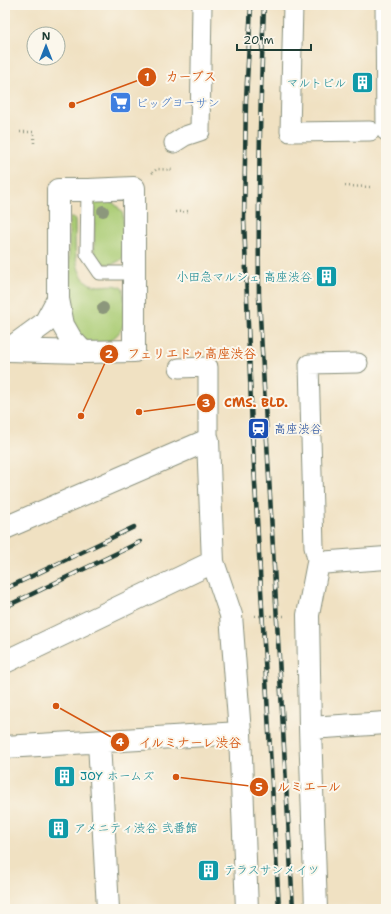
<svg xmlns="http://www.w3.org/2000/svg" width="391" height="914" font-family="'Shantell Sans','Klee One',sans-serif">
<rect width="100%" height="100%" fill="#fbf7ec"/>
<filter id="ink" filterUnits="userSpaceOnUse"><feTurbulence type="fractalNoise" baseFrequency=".025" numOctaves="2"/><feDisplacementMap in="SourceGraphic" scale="8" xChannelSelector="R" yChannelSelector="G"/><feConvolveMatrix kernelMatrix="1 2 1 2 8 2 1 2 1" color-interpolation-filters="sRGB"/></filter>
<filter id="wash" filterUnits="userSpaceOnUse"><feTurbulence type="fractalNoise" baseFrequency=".012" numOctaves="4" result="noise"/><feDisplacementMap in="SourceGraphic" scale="16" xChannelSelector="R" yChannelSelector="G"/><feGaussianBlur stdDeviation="0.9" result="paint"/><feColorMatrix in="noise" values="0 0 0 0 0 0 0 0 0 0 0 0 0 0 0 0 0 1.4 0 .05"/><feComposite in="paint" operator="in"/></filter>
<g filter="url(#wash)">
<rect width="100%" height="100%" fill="#f0e1c2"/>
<path fill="#aacc74" stroke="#648454" d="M95 197 108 199 117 206 123 214 124 257 119 261 113 264H105L99 260 94 252Z
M70 218H74L75 220C76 240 70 285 99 286 107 286 117 283 123 289 124 298 126 308 125 318 125 330 110 345 97 344 92 343 87 341 82 339L69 317V220Z"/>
</g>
<g filter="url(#ink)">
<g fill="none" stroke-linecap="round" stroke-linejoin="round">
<defs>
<path id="service" d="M88 190 87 254 100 273H134"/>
<path id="pedestrian" d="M293 5 290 132 370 131
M385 5 386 131
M174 143 185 136 200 131 202 5
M179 368 208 367V440
M318 563 314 547 309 364 358 363"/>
<path id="minor" d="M134 188V351L83 352 8 350 45 323 58 299V190H88Z
M58 299 63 325 71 339 83 352
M5 528 208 440 213 562 231 615 240 733 247 909
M5 662 213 562
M310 728 386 723
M99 742 108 909
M5 747 240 733
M316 909 310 728 308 615 318 563 386 558"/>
<path id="tertiary" d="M5 350H8"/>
</defs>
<use href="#service" stroke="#888f7b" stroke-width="15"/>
<use href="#pedestrian" stroke="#888f7b" stroke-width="21"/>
<use href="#minor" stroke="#888f7b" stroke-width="24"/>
<use href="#tertiary" stroke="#888f7b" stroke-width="24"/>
<path stroke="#888f7b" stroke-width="2.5" stroke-dasharray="1 3" stroke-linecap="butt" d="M20 132H34V146
M152 173 157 169 174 170
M345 186 371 187
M175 212 189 211
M255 616H284"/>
<use href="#service" stroke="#fff" stroke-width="13"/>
<use href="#pedestrian" stroke="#fff" stroke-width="19"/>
<use href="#minor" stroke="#fff" stroke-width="22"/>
<use href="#tertiary" stroke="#fff" stroke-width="22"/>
<defs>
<path id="rail" d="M251 5 246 100 244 219 252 430 279 909
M264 5C260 103 258 200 259 297L293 909
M5 589 134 527
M5 607 140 542"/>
</defs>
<use href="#rail" stroke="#1f3d34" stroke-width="4.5"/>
<use href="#rail" stroke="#fbf7ec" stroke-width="3" stroke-dasharray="9" stroke-linecap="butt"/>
</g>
<g fill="#8c977b">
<circle cx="103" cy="211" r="6"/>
<circle cx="103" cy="308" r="6"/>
</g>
</g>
<defs>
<symbol id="building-square" viewBox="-11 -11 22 22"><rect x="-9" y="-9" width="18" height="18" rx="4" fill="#0f9aa8" stroke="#fbf7ec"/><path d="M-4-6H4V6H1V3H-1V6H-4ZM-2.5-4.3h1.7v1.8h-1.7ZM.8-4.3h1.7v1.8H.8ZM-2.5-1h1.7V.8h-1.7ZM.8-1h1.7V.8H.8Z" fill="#fff"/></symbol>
<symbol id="supermarket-square" viewBox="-11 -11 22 22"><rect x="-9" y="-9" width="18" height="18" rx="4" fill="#3f7fe0" stroke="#fbf7ec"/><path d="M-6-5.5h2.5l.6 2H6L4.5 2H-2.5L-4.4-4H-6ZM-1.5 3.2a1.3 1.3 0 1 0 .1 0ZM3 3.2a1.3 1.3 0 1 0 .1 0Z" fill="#fff"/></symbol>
<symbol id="station-square" viewBox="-11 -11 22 22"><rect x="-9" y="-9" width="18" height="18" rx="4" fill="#1a4fb4" stroke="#fbf7ec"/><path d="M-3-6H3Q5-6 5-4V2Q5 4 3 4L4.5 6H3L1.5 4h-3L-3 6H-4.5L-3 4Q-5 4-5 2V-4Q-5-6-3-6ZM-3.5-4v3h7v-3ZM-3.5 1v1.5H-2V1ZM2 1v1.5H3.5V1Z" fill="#fff"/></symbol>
</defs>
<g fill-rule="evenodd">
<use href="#building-square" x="350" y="70" width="25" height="25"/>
<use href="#supermarket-square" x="108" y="90" width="25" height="25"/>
<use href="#building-square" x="314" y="264" width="25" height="25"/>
<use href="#station-square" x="246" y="416" width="25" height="25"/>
<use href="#building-square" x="52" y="764" width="25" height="25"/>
<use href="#building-square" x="46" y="816" width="25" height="25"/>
<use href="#building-square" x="196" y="858" width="25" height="25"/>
</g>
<g text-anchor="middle" stroke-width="4" stroke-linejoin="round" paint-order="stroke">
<g font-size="12" fill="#0d838f" stroke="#fbf7ec" text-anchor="start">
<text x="346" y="87" text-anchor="end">マルトビル</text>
<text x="312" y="281" text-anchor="end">小田急マルシェ 高座渋谷</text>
<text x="80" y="780">JOY ホームズ</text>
<text x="74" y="832">アメニティ渋谷 弐番館</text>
<text x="224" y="874">テラスサンメイツ</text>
</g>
<g font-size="12" fill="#366cbe" stroke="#fbf7ec" text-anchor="start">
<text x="136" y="107">ビッグヨーサン</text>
</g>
<g font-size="12" fill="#164399" stroke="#fbf7ec" text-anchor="start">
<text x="274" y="433">高座渋谷</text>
</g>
</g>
<path fill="none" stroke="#d45610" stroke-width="1.5" d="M72 105L147 77M81 416L109 354M139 412L206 403M56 706L120 742M176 777L259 787"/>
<g fill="#d45610" stroke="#fbf7ec" stroke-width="1.5">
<circle cx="72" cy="105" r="4"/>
<circle cx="81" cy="416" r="4"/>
<circle cx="139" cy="412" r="4"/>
<circle cx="56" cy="706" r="4"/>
<circle cx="176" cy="777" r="4"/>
<circle cx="147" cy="77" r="10"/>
<circle cx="109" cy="354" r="10"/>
<circle cx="206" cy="403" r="10"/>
<circle cx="120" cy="742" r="10"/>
<circle cx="259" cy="787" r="10"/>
</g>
<g font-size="12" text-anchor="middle" font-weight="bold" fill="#fff">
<text x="147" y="81">1</text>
<text x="109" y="358">2</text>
<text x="206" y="407">3</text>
<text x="120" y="746">4</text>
<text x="259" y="791">5</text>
</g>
<g font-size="13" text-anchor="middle" font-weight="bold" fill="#d45610" stroke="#fbf7ec" stroke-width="4" stroke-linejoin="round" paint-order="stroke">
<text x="191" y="81">カーブス</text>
<text x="192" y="358">フェリエドゥ高座渋谷</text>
<text x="256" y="407">CMS. BLD.</text>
<text x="190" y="747">イルミナーレ渋谷</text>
<text x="309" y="791">ルミエール</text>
</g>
<rect width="391" height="914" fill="none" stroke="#fbf7ec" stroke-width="20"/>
<g transform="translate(46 46)"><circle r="19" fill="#fbf7ec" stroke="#a3ada2"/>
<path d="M0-3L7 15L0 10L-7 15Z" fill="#1f6fb2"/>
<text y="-6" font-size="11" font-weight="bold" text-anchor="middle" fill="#1f3d34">N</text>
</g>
<path d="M237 44v6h74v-6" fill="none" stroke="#1f3d34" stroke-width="2"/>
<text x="243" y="44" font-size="12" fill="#1f3d34" stroke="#fbf7ec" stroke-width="3" paint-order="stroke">20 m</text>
</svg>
